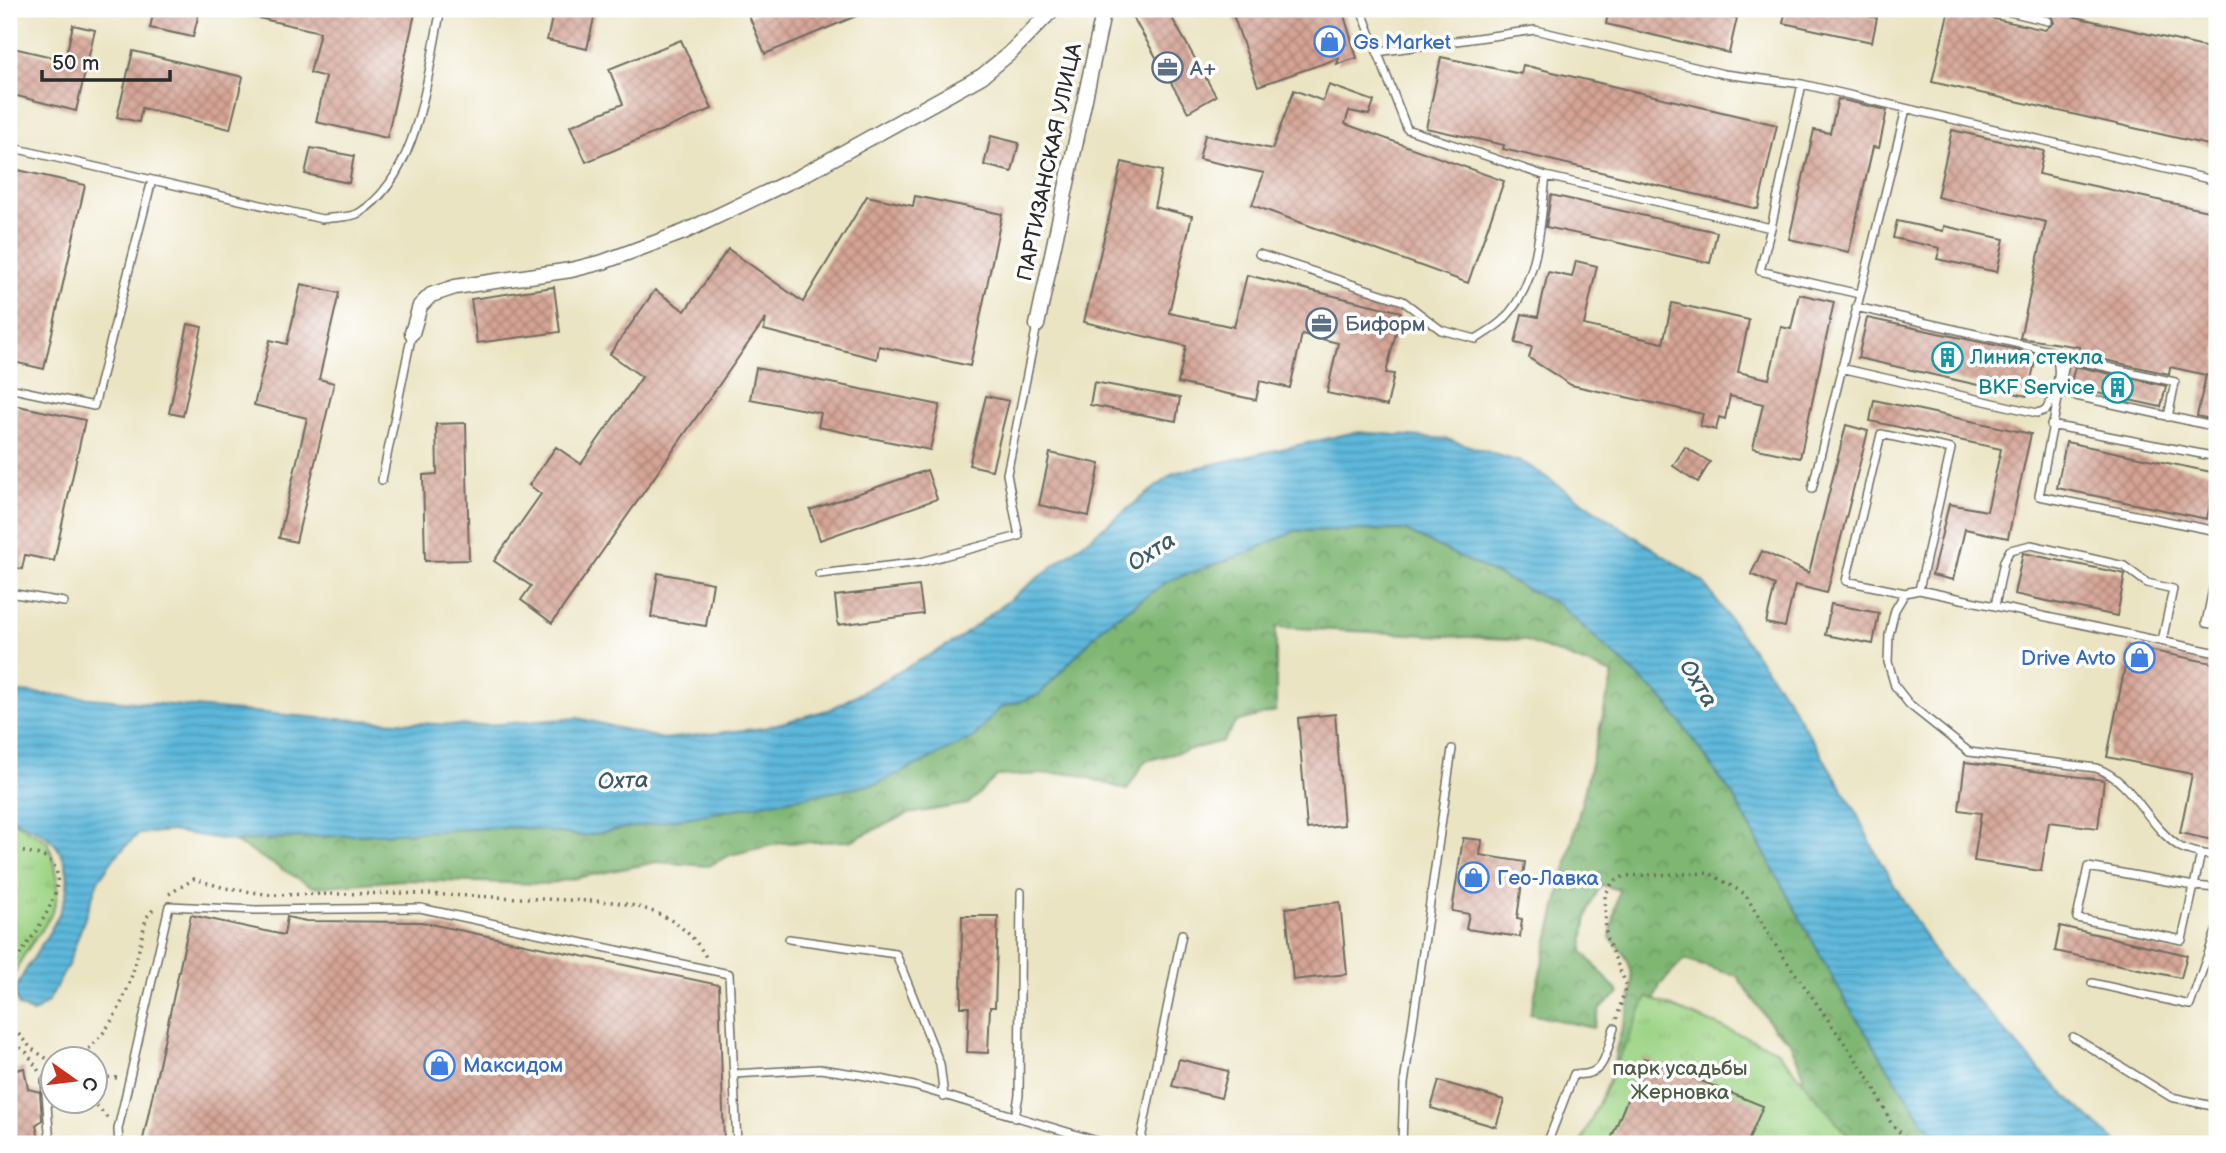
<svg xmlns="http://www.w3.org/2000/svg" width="2226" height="1153" font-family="'Balsamiq Sans',sans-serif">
<defs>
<pattern id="forest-crowns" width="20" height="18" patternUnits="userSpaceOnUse" patternTransform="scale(1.75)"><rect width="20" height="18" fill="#7eb672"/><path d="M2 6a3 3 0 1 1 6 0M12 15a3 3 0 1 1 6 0" fill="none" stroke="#67945e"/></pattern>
<pattern id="park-tufts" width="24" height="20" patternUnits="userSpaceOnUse" patternTransform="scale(1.75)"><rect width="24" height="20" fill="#9ed485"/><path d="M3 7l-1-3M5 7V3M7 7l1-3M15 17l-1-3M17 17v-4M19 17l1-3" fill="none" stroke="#88b673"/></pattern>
<pattern id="water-rules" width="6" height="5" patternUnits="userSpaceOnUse" patternTransform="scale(1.75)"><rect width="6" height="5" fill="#5db8db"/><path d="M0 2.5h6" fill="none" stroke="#4d96b2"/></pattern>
<pattern id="building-cross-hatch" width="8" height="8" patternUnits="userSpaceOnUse" patternTransform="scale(1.75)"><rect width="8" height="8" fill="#d5a495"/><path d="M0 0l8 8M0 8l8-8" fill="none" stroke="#ad867a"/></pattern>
</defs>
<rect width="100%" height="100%" fill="#fff"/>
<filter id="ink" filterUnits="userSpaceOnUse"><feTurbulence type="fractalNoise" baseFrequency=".0143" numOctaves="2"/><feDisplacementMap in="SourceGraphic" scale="14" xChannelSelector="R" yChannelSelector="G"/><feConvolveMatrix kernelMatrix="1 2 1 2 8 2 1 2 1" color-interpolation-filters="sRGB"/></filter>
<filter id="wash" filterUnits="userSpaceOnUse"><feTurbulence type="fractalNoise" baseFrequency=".00686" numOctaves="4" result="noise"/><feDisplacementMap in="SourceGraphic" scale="28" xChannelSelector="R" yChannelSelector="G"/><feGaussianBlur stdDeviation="1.57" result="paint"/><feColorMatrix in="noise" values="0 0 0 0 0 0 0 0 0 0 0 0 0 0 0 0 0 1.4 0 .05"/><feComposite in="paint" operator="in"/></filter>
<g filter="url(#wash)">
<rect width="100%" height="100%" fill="#ebe4c3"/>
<path fill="url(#forest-crowns)" stroke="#54704e" stroke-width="2" d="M1404 530 1558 604 1666 702 1733 796 1923 1122 1948 1144H1772L1797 1119 1803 1073 1789 1040 1774 1029 1737 976 1684 960 1660 985 1636 1048 1614 1078C1609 1026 1661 984 1610 938L1619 890 1602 885C1587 904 1584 929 1583 952L1619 993 1600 1008 1594 1028 1530 1014 1613 674 1524 640 1276 627V711L1236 722 1223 741 1145 761 1127 790 1073 773 997 776 968 804 908 814 850 841 781 843 730 855 708 866 657 862 546 884 403 880 313 887 233 841 515 827 583 836 973 738 1000 708 1039 695 1104 626 1170 580 1245 554 1295 531Z"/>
<path fill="url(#park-tufts)" stroke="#648058" stroke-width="2" d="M9 819 47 841C81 923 25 925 9 991Z
M1647 997 1776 1049 1855 1144H1580Z"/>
<path fill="url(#water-rules)" stroke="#447283" stroke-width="2" d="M1356 432 1447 439 1526 464 1703 582 1787 698 1854 808 1877 856 1937 957 2050 1081 2118 1144H1948L1923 1122 1847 1004 1733 796 1666 702 1558 604 1404 530 1295 531 1245 554 1170 580 1104 626 1039 695 1000 708 973 738 877 784 583 836 515 827 233 841 171 831 138 834 115 857 98 881 68 965 48 1002 33 1013 19 1006 14 992C33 947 97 890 52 841 42 831 21 824 9 818V691L320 718 474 726 578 718 663 739 763 728 831 709 957 640 1174 473Z"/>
<g id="blocks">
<path fill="url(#building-cross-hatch)" d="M154 9H200L193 37 150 28Z
M242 9H416L387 138 316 122 326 77 310 73 320 32 241 14Z
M554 9H596L587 49 547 40Z
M767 9H873L765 54 749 16Z
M1128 9H1167L1216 96 1188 112Z
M1231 9H1342L1357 58 1337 64 1339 58 1258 86Z
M1609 9H1697L1737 18 1729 53 1606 24Z
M1786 9H1836L1877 18 1872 42 1783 23Z
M1949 9 2045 30 2054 23 2050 11 2217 50V147L1932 82Z
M73 25 95 30 76 111 9 94V47L65 60Z
M681 40 712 109 586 162 570 126 623 104 609 69Z
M133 51 243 77 230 129 142 108 139 122 117 117Z
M1441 57 1521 74 1523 65 1777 125 1758 209 1503 149 1504 145 1426 128Z
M1329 85 1374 101 1369 115 1349 111 1345 124 1504 181 1468 283 1252 205 1264 173 1199 159 1205 135 1272 149 1294 90 1323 101Z
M1838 99 1887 110 1879 148 1873 147 1849 252 1789 239 1814 130 1830 133Z
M1952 130 2044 151 2039 174 2217 213V421L2197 416 2206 375 2170 367 2169 374 2078 354 2080 347 2020 338 2046 222 1937 197Z
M991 136 1019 143 1012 172 984 165Z
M311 148 354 156 349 183 305 174Z
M1122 162 1162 171 1154 207 1192 216 1169 313 1234 327 1247 275 1401 312 1386 373 1394 374 1387 406 1327 393 1338 343 1302 334 1290 388 1260 381 1256 400 1178 383 1186 346 1084 322Z
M9 168 85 185 44 369 9 361Z
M1551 195 1717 232 1710 263 1546 227Z
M867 196 913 206 915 196 1002 214 970 366 879 346 877 359 764 330 766 318 552 623 521 600 531 586 494 561 541 494 529 485 556 447 581 464 642 377 610 354 655 290 685 311 728 249 803 302Z
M1897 221 1943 231 1944 226 2004 239 1997 272 1937 259 1940 248 1893 238Z
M1576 261 1597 266 1584 325 1663 343 1672 303 1749 320 1738 372 1769 379 1781 327 1791 329 1799 294 1834 302 1800 458 1753 448 1763 404 1730 396 1725 419 1719 417 1716 430 1700 426 1703 414 1571 385 1529 358 1532 347 1515 343 1522 314 1538 317 1548 272 1572 277Z
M301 284 339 293 319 379 334 383 296 542 279 538 307 418 254 405 270 340 287 344Z
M554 287 560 332 477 343 471 299Z
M1867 318 2037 354 2027 396 1858 358Z
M188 324 202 327 183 416 169 413Z
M2075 366 2166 386 2161 407 2070 387Z
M756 368 940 405 930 450 818 427 821 413 750 399Z
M1094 382 1180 398 1176 421 1090 405Z
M986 396 1009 401 992 470 969 465Z
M1874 400 2031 434 2008 538 1965 529 1953 580 1932 575 1949 504 1987 511 2001 449 1870 421Z
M9 404 85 420 54 561 25 555 22 569 9 566Z
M466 423 469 560 425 561 423 475 437 474 436 424Z
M1846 425 1868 431 1827 593 1795 585 1785 627 1766 623 1775 585 1751 574 1762 551 1809 573Z
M2066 442 2216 473 2207 519 2057 488Z
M1685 447 1710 462 1698 482 1673 466Z
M1050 453 1100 464 1089 516 1039 505Z
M927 470 937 499 820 540 810 510Z
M2023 553 2125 574 2117 616 2014 594Z
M658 573 713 583 706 626 651 617Z
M919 586 923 614 838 625 835 596Z
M1831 604 1879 613 1873 644 1825 635Z
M2129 646 2217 664V841L2180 833 2192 774 2107 757Z
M1335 714 1344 825 1307 829 1298 718Z
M1965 762 2104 780 2098 828 2049 822 2041 871 1974 861 1981 813 1959 810Z
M1463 838 1482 840 1480 855 1525 862 1517 918 1522 919 1520 937 1466 929 1469 914 1452 911Z
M1340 902 1347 974 1293 980 1286 908Z
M191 915 284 935 287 917 306 921 421 922 719 985 724 1144H142Z
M962 916H998L995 1007H990L988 1053 967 1052 969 1007H961Z
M2060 926 2187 955 2181 978 2055 951Z
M1644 1058 1763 1106 1747 1144H1609Z
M1179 1059 1228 1071 1221 1098 1172 1086Z
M24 1068 28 1089 40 1092 42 1120 36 1125 40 1144H9V1072Z
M1439 1081 1504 1100 1496 1127 1431 1108Z"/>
</g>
</g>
<g filter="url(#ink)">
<use href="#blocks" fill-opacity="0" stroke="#6e6c60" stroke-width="2"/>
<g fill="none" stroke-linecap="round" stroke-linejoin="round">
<defs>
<path id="lane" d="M1361 9 1407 129 1546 176 1771 228 1802 84
M1997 9 2048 21
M1377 52 1535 30 1724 74 1802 84 2217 181
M9 147 322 219C333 217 351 218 359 213 420 175 427 73 441 9
M1771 228 1760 271 1859 294
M1259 254 1403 301 1441 330 1476 339C1485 333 1496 327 1503 320 1540 283 1540 224 1546 176
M1841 368 2037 413 2046 410C2056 395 2066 363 2050 351L1856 307
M9 388 94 406 152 180
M2058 392 2217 427
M2168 417 2175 382 2066 358 2039 496 2217 531
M2051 425 2217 457
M382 480 412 333
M1812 489 1906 109
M2217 569 2206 623 2217 625
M819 574 921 562 1019 536 1007 474 1037 325
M9 593 64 602
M1905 593 1846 581 1881 434 1951 449 1919 590
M1995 606 2004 561 2010 550 2031 545 2124 566 2147 583 2173 589 2162 641
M2217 653 1919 590 1905 593 1895 610 1889 635 1888 662 1895 686 1909 704 1969 752 2096 768C2133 780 2147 826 2180 847 2190 853 2206 854 2217 856
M2201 853 2194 886 2217 888
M2088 867 2194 886 2182 940 2077 918Z
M789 939 896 954 940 1064 944 1097
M2092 983 2190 1005 2217 929
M2073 1037 2171 1097 2217 1107
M734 1074 820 1069 861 1075 914 1086 1107 1144
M45 1080 50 1144
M1015 1118 1019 1095 1021 892
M119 1144 118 1129 169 906 256 910 420 908 729 974 737 1144
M1140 1144 1182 934
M1402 1144 1404 1084 1452 749
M1547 1144 1574 1074C1606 1078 1606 1053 1614 1028"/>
<path id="street" d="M1037 325 1104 9
M412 333 420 306 431 295 455 287 571 270 603 262 684 232 801 176 982 76 1010 53 1053 9"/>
</defs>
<use href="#lane" stroke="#6e6c60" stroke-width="10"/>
<use href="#street" stroke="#6e6c60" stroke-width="17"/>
<path stroke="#6e6c60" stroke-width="3.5" stroke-dasharray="2 5" stroke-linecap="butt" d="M9 850C20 852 36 852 46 858 83 880 19 952 9 972
M169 894 194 879 225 888 272 895 399 893 614 902C653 908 685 920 706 957
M1617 1019 1626 984 1606 937 1605 895 1613 882 1624 876 1709 873 1745 894 1772 940 1871 1081 1890 1121 1910 1144
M9 1024 32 1049 52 1062
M9 1039 27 1053 40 1073
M78 1058C124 1022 134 973 146 918L156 906
M94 1076 117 1078
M92 1100 109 1120"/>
<use href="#lane" stroke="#fff" stroke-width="7"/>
<use href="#street" stroke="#fff" stroke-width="14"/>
</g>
</g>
<defs>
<symbol id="shop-ring" viewBox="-11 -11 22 22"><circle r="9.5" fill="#fff" stroke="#3f7fe0" stroke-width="1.5"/><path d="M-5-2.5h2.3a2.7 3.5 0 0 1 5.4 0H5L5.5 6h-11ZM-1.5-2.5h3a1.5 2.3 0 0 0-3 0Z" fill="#3f7fe0"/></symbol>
<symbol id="office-ring" viewBox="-11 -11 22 22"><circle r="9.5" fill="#fff" stroke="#5c6f8a" stroke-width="1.5"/><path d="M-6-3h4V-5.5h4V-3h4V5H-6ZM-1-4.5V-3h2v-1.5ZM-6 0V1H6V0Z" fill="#5c6f8a"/></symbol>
<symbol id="building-ring" viewBox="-11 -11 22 22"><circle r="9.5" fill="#fff" stroke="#0f9aa8" stroke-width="1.5"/><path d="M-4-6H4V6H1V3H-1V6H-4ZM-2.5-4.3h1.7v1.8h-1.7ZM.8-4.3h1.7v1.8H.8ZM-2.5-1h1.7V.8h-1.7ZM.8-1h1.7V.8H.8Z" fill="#0f9aa8"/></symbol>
</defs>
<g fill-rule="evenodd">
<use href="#shop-ring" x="1312" y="24" width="35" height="35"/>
<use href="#office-ring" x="1150" y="50" width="35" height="35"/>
<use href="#office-ring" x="1304" y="306" width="35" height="35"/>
<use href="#building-ring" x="1930" y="340" width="35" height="35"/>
<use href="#building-ring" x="2100" y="370" width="35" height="35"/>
<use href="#shop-ring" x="2122" y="640" width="35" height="35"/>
<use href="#shop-ring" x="1456" y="860" width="35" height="35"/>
<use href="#shop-ring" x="422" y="1048" width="35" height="35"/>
</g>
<g text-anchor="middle" stroke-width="7" stroke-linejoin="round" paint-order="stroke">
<g font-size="21" fill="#366cbe" stroke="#fff" text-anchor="start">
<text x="1353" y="49">Gs Market</text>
<text x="2116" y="665" text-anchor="end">Drive Avto</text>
<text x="1497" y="885">Гео-Лавка</text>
<text x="463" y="1072">Максидом</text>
</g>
<g font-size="21" fill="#4e5e75" stroke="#fff" text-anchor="start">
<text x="1190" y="75">А+</text>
<text x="1345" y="331">Биформ</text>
</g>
<g font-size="21" fill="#2b2b2b" stroke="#fff">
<text transform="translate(1049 162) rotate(-78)" y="7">ПАРТИЗАНСКАЯ УЛИЦА</text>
</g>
<g font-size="21" fill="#0d838f" stroke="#fff" text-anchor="start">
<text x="1970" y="364">Линия стекла</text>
<text x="2095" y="394" text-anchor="end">BKF Service</text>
</g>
<g font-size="21" fill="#4e5e46" stroke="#fff">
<text x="1680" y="1075">парк усадьбы<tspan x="1680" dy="24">Жерновка</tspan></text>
</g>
<g font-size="23" font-style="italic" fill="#3c5c69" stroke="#fff">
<text transform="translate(1151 551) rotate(-33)" y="8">Охта</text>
<text transform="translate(1699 683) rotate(58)" y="8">Охта</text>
<text transform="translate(623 780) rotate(-2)" y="8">Охта</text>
</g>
</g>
<rect width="2226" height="1153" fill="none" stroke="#fff" stroke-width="35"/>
<g transform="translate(74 1080) rotate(104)"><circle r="33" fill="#ffffff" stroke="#aaaaaa" stroke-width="2"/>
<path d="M0-5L12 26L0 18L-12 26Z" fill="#c8321e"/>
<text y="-10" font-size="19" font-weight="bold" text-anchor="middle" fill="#2b2b2b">С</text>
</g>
<path d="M42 70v10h128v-10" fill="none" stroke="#2b2b2b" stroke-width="3.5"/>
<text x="52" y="70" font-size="21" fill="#2b2b2b" stroke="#ffffff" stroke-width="5" paint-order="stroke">50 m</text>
</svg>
